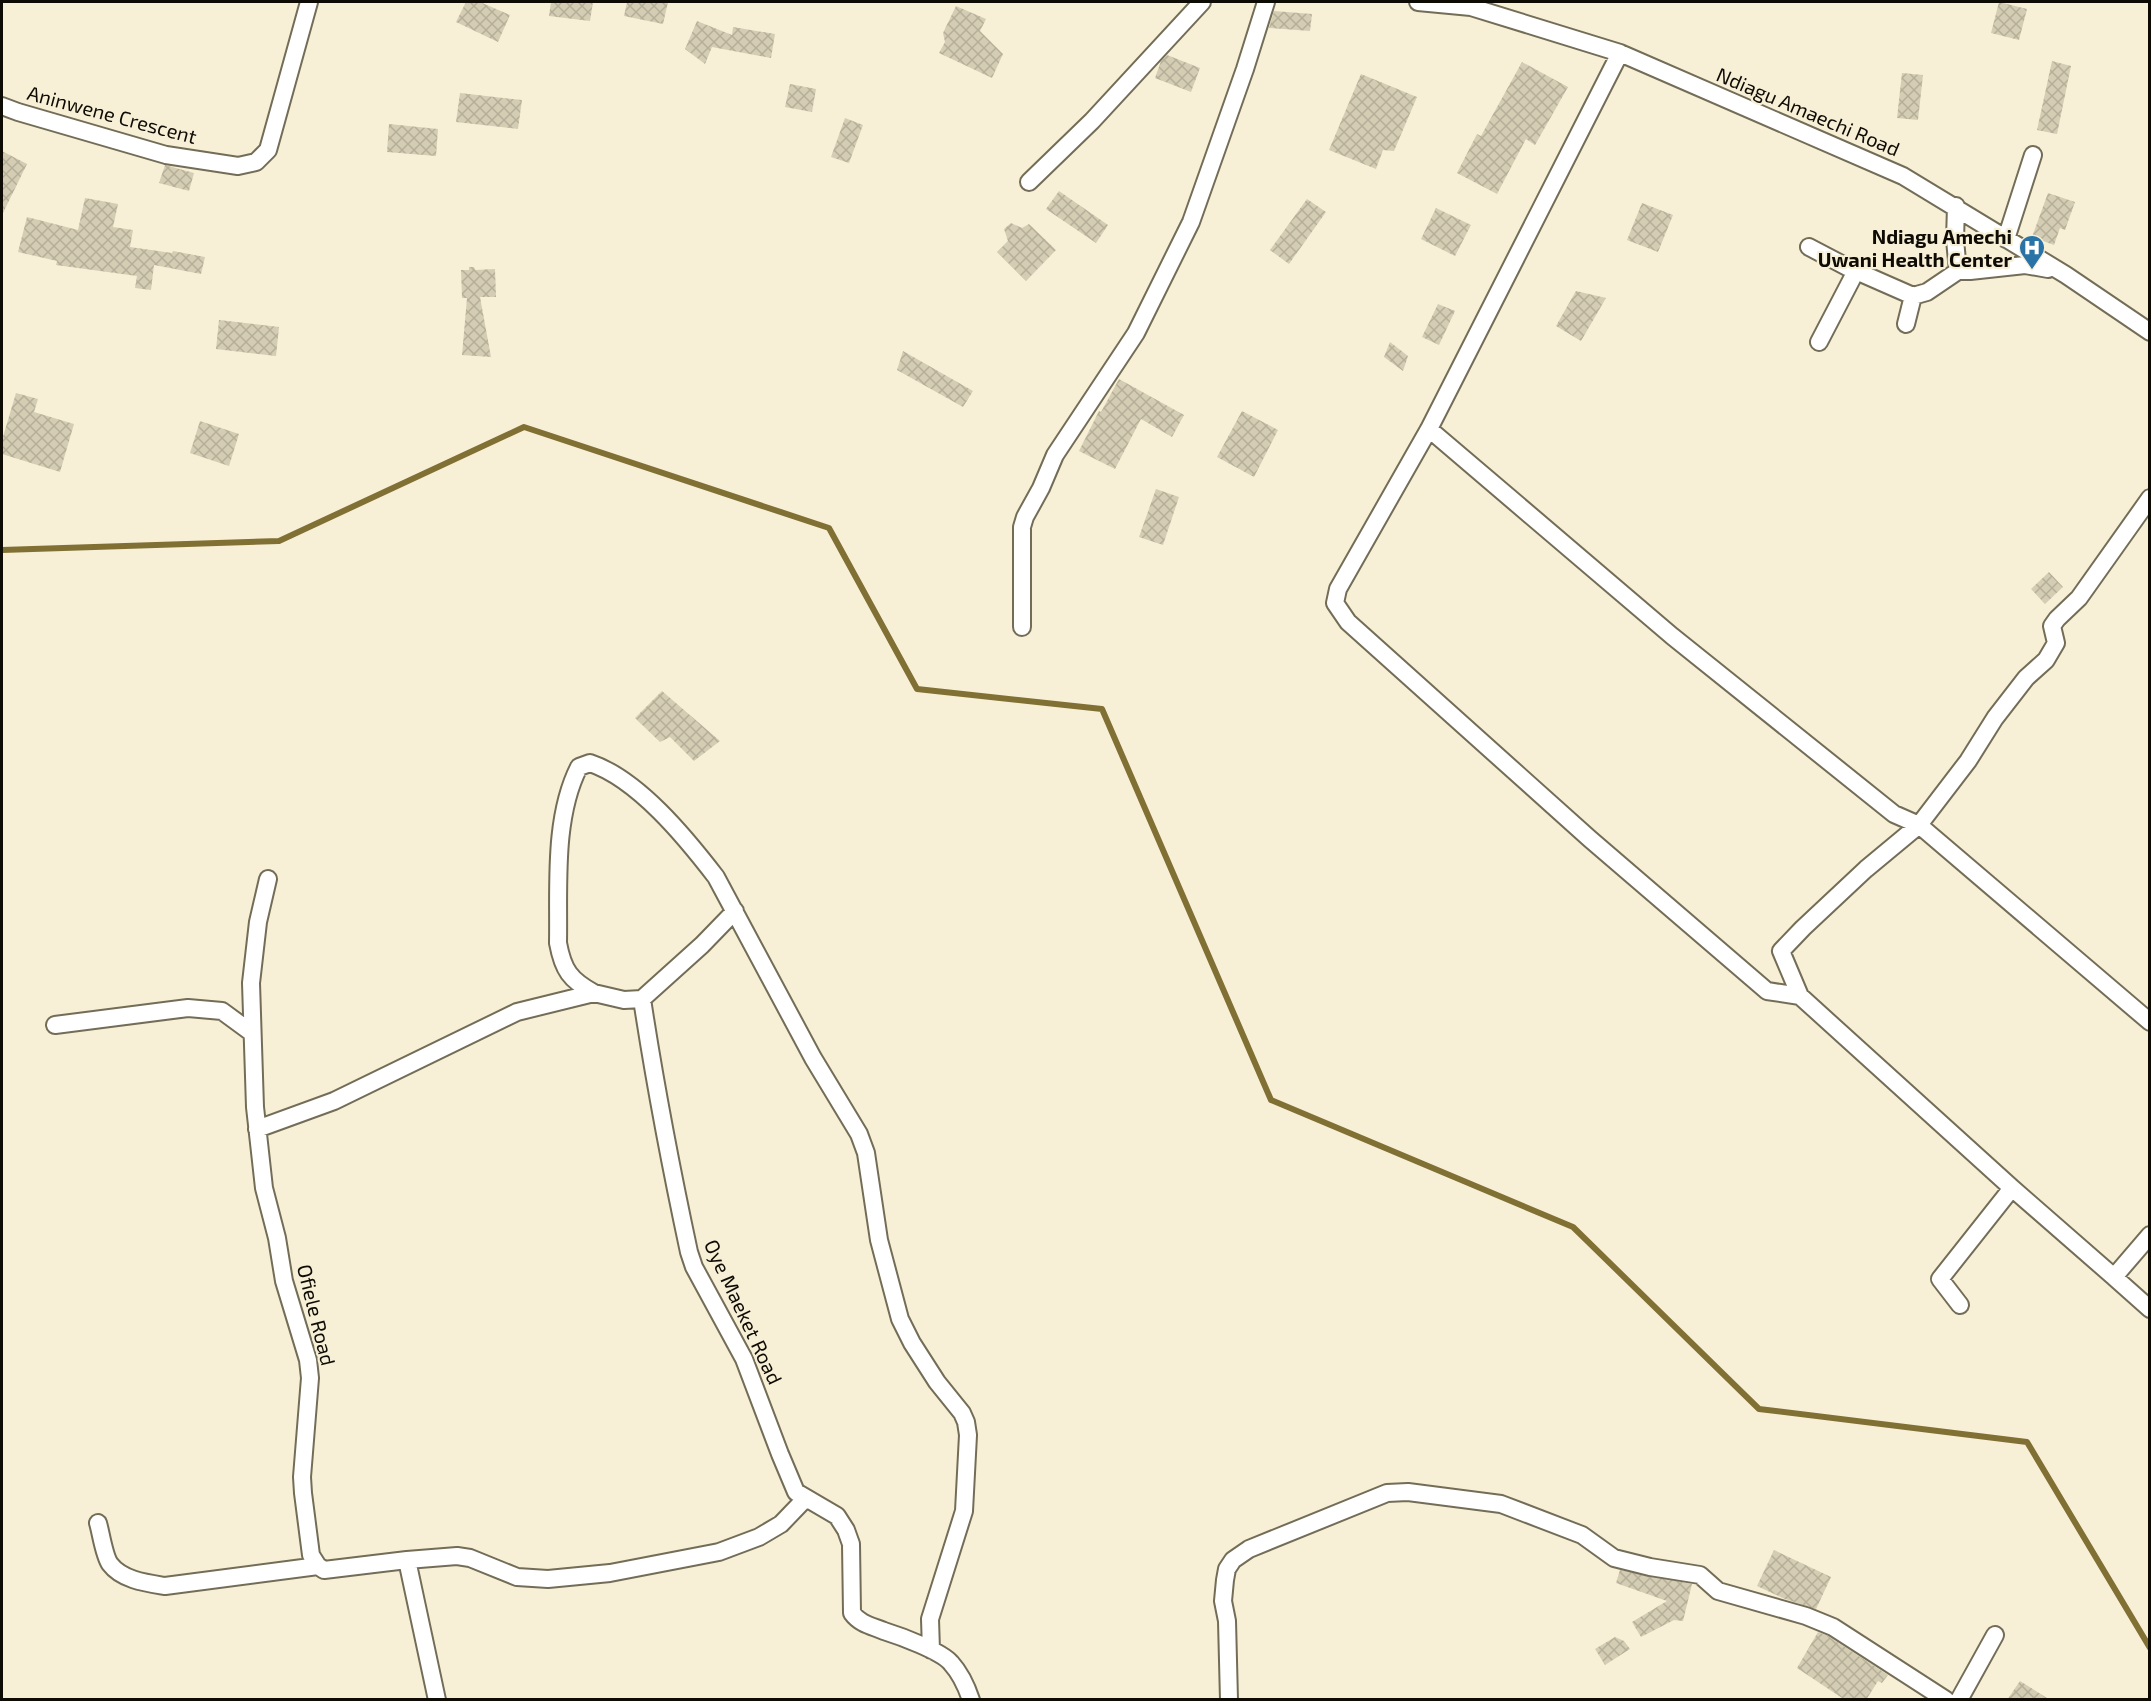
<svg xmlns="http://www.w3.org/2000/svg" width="2151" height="1701" font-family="'Exo 2',sans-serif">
<defs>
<pattern id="building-cross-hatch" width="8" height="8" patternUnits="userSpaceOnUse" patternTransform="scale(1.5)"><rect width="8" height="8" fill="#d4cdb4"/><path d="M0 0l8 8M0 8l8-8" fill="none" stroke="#b5af99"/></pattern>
</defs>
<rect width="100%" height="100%" fill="#f7f0d7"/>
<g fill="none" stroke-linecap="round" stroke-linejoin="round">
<path stroke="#817034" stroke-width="6" d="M2 550 279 541 524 427 829 528 917 689 1102 709 1271 1100 1573 1227 1759 1409 2027 1442 2150 1648"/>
</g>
<path fill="url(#building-cross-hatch)" d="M466 2H480L510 15 498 42 456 22Z
M551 2H593L590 21 549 16Z
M627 2H668L663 24 624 16Z
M1999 2 2027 9 2019 40 1991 33Z
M956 6 986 19 980 31 1003 54 992 78 939 53 945 42 943 33Z
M1274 11 1312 14 1310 31 1269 28Z
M697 21 732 35 733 27 775 34 771 58 712 47 705 64 685 49Z
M1167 55 1200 68 1191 92 1155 78 1161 61Z
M2052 61 2071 66 2057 134 2037 130Z
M1522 62 1568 87 1535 145 1526 139 1497 194 1457 173 1477 134 1481 136Z
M1902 73 1923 75 1918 120 1897 118Z
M1361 74 1417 97 1394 151 1383 150 1376 169 1329 150Z
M790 84 816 89 812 112 785 107Z
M460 93 522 100 518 129 456 122Z
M845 118 863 125 849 163 831 157Z
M389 124 438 129 436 156 387 152Z
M2 151 27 164 2 215Z
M165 165 194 173 189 191 159 183Z
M1059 191 1108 225 1096 243 1046 209Z
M2048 193 2075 202 2065 230 2060 228 2054 245 2032 237Z
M85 198 118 204 113 227 133 230 130 247 172 253 173 251 205 257 201 274 154 265 151 290 135 288 137 276 56 265 57 261 18 252 27 217 78 230Z
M1307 199 1326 212 1289 264 1270 250Z
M1642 203 1673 215 1658 252 1627 240Z
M1436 208 1471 225 1455 256 1421 239Z
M1011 223 1022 228 1029 224 1056 250 1026 281 997 252 1008 241 1004 229Z
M469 267H474L475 270 495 269 496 297H480L491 357 462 355 467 298H462L461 270H469Z
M1576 291 1606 298 1581 341 1556 326Z
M1438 304 1455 311 1439 345 1422 337Z
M219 320 279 327 276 356 216 349Z
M1390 342 1408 356 1403 371 1384 357Z
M903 351 973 391 963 407 897 370Z
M1119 379 1184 415 1172 437 1141 419 1115 469 1079 451 1099 411 1101 412Z
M16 393 38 399 34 412 74 424 60 472 2 454V440Z
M1242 411 1278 430 1254 477 1217 457Z
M200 421 239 434 229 466 190 453Z
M1156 489 1179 497 1163 545 1139 537Z
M2049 572 2063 587 2045 604 2031 589Z
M662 691 720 741 694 761 670 737 660 742 635 718Z
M1774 1550 1831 1577 1816 1609 1785 1599 1757 1586Z
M1620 1570 1692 1584 1683 1621 1674 1620 1641 1637 1632 1622 1667 1601 1616 1583Z
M1818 1632 1828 1636 1888 1675 1882 1683 1878 1681 1866 1700H1845L1797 1668Z
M1615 1637 1624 1641 1630 1649 1605 1665 1595 1649Z
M2020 1681 2050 1700H2007Z"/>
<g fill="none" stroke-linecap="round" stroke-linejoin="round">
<defs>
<path id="street" d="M1418 2 1471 7 1620 53 1903 176 2066 275 2150 332
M1620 53 1429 429 1338 589 1335 603 1348 622 1590 839 1767 991 1800 996 2012 1188 2114 1277 2150 1235
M2 106 18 112 166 155 238 166 256 162 268 150 309 2
M1029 182 1092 121 1202 2
M1956 206 1955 240 1958 271
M2006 239 2033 155
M1809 247 1847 267 1913 296 1927 292 1958 271H1970L2025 265 2048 269
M1906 324 1913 296
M1819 342 1856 271
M1429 429 1672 636 1894 814 1919 825 2150 1022
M1022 627V527L1025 517 1041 488 1055 455 1136 333 1191 222 1245 69 1266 2
M268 879 258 922 251 983 255 1107 264 1188 277 1238 284 1281 308 1360 310 1378 302 1477 303 1493 311 1555 318 1566 324 1570 407 1560 437 1700
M594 993C570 980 563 970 558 943 559 887 553 818 579 767L590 763C638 779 686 838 716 877L813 1058 859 1134 866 1153 879 1240 900 1319 912 1343 937 1382 962 1413 966 1422 968 1435 964 1511 930 1619 931 1650
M1800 996 1781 951 1803 928 1866 869 1919 825 1968 761 1995 718 2026 678 2046 660 2056 643 2052 626 2057 619 2079 598 2150 498
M642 999C655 1084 671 1168 689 1252L694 1267 744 1359 780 1454 796 1492 837 1516 846 1530 851 1544 852 1613C860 1624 872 1626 884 1631 900 1636 941 1651 951 1663 961 1674 966 1685 971 1700
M55 1025 188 1008 222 1011 252 1033
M257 1129 334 1101 517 1012 594 993 624 1000 642 999 702 945 735 911
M2114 1277 2150 1309
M1960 1305 1940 1279 2012 1188
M98 1523C101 1533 104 1556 110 1564 122 1580 146 1583 165 1586L318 1566
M407 1560 457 1556 470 1558 517 1577 548 1579 610 1573 719 1552 759 1537 781 1524 805 1499
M1229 1700 1227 1621 1223 1601 1225 1580 1227 1569 1233 1560 1249 1549 1387 1493 1408 1492 1501 1504 1582 1535 1614 1558 1650 1567 1700 1575 1718 1591 1806 1616 1833 1627 1946 1700
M1959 1700 1995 1635"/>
</defs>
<use href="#street" stroke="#736d57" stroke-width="20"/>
<use href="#street" stroke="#fff" stroke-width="16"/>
</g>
<defs>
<symbol id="hospital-pin" viewBox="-11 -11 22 30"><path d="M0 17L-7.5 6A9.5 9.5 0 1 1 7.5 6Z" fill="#2a73a6" stroke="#f7f0d7"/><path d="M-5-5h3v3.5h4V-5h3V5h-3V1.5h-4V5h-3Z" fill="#fff"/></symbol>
</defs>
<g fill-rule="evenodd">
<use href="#hospital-pin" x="2017" y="233" width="30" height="40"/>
</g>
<g text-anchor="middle" stroke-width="4.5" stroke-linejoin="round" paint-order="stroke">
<g font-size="20" fill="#0e0b04" stroke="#f7f0d7">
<text transform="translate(1808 112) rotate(23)" y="7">Ndiagu Amaechi Road</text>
<text transform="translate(112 115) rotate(15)" y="7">Aninwene Crescent</text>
<text transform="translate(743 1312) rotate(65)" y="7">Oye Maeket Road</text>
<text transform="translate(316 1315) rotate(76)" y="7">Ofiele Road</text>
</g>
<g font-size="20" font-weight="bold" fill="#0e0b04" stroke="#f7f0d7" text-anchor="end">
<text x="2012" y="244">Ndiagu Amechi<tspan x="2012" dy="23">Uwani Health Center</tspan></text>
</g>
</g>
<rect width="2151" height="1701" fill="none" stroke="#0e0b04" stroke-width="6"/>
</svg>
